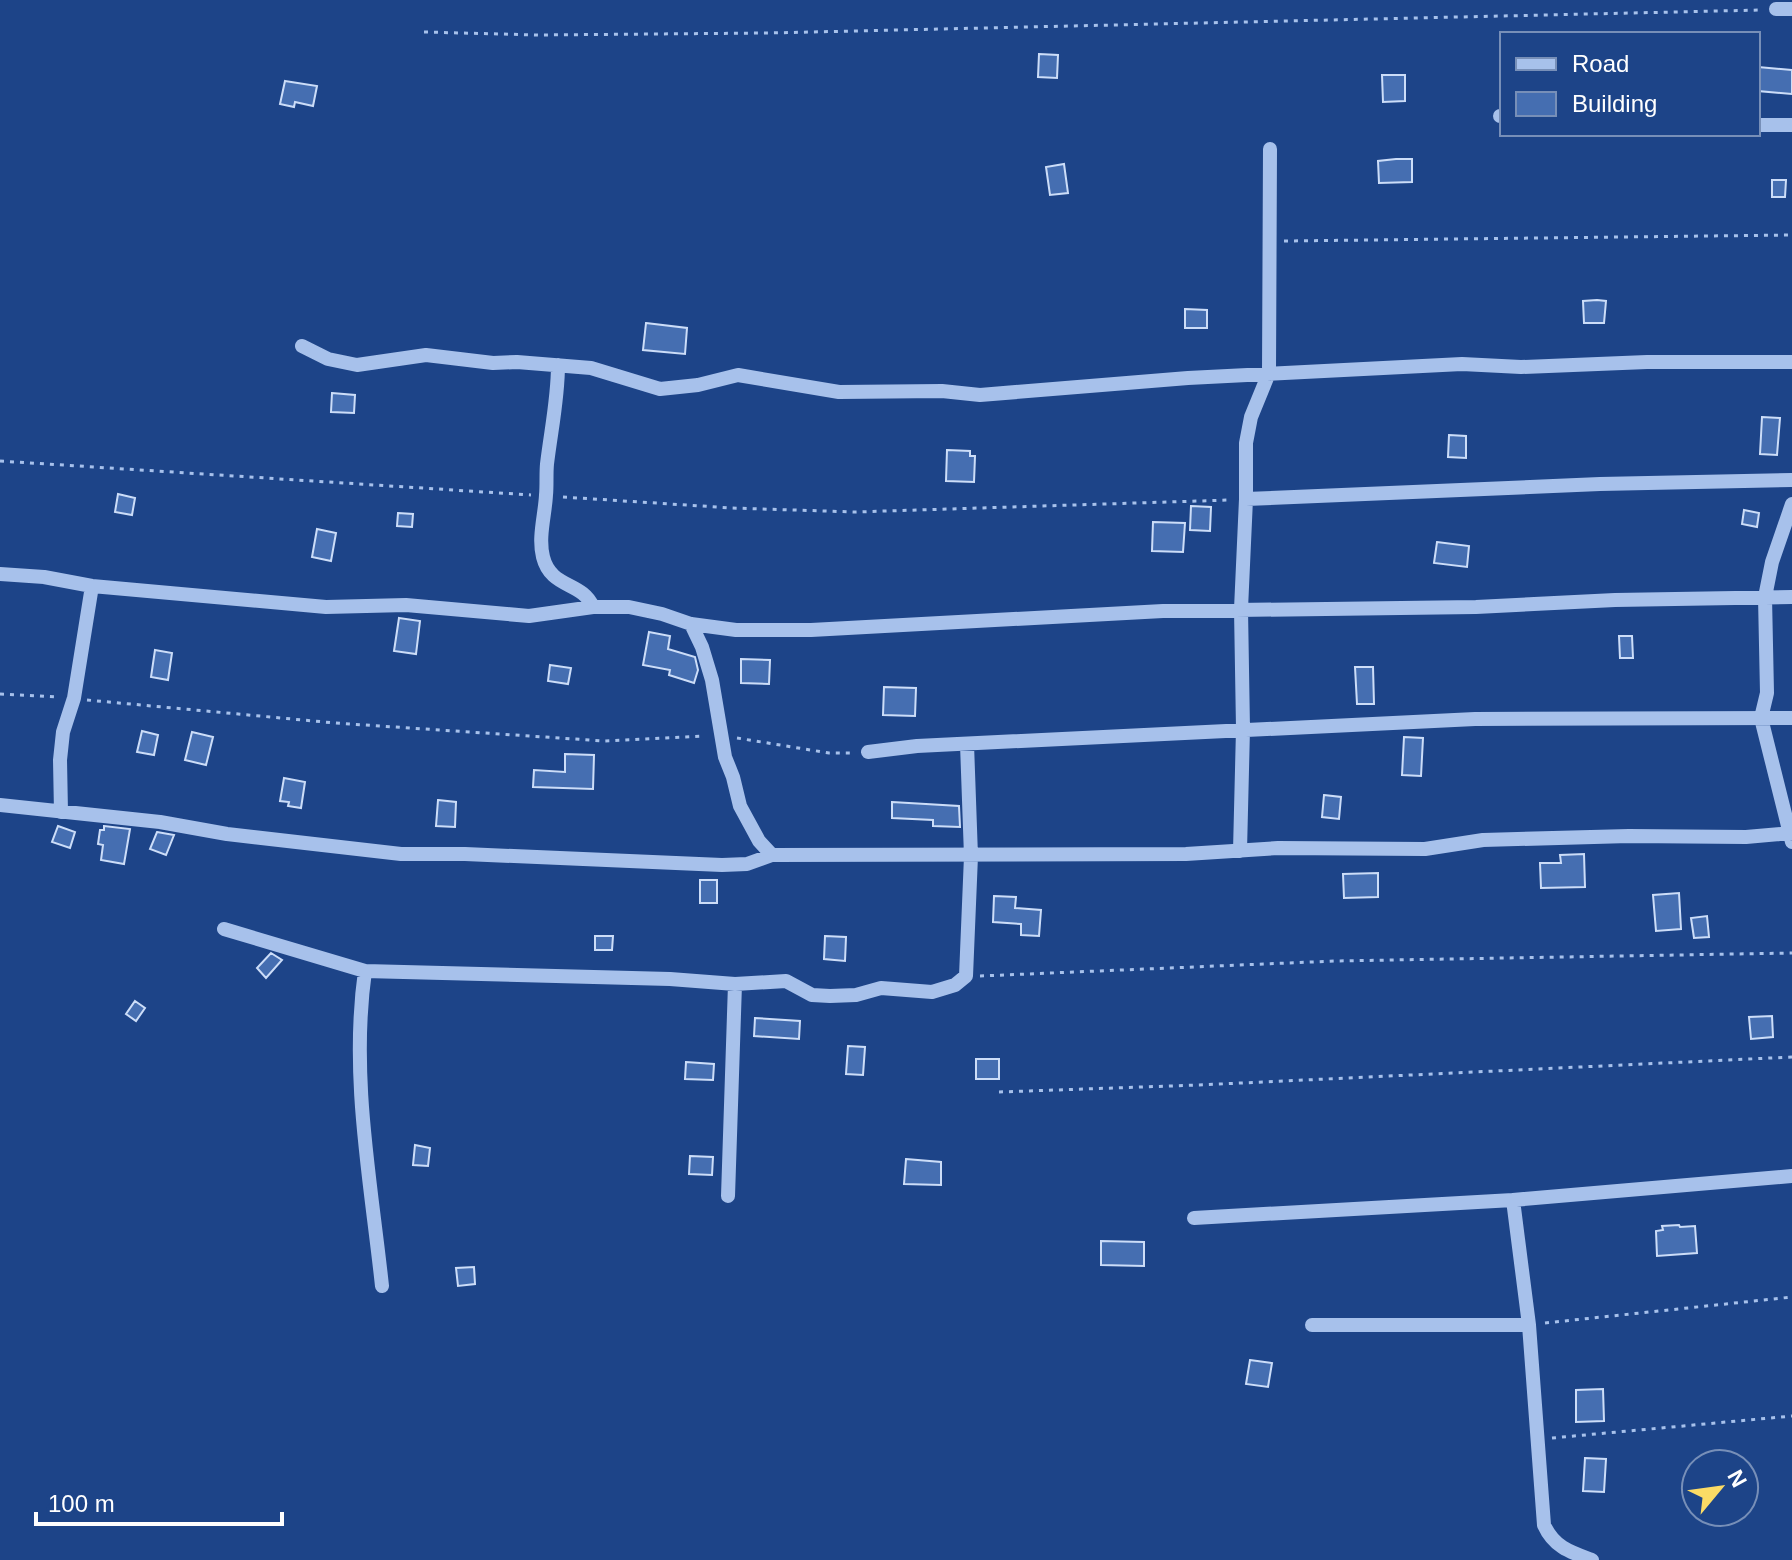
<svg xmlns="http://www.w3.org/2000/svg" width="1792" height="1560" font-family="Helvetica,sans-serif">
<rect width="100%" height="100%" fill="#1d4488"/>
<path fill="#456eb1" stroke="#ccddf8" stroke-width="2" d="M1039 54 1058 55 1057 78 1038 77Z
M1758 67 1792 70V94L1758 91Z
M1382 75H1405V101L1383 102Z
M285 81 317 86 313 106 295 102 294 107 280 104Z
M1396 159H1412V182L1379 183 1378 161Z
M1064 164 1068 193 1050 195 1046 167Z
M1772 180H1786L1785 197H1772Z
M1597 300 1606 301 1604 323H1584L1583 301Z
M1185 309 1207 310V328H1185Z
M646 323 687 328 685 354 643 350Z
M332 393 355 395 354 413 331 412Z
M1762 417 1780 418 1777 455 1760 454Z
M1449 435 1466 436V458L1448 457Z
M947 450 970 451V456H975L974 482 946 481Z
M118 494 135 498 132 515 115 512Z
M1191 506 1211 507 1210 531 1190 530Z
M1744 510 1759 513 1757 527 1742 524Z
M398 513 413 514 412 527 397 526Z
M1153 522 1185 523 1183 552 1152 551Z
M317 529 336 533 331 561 312 557Z
M1437 542 1469 546 1467 567 1434 563Z
M399 618 420 621 416 654 394 651Z
M649 632 670 636 668 649 695 657 698 670 694 683 669 675 670 670 643 665Z
M1619 636H1632L1633 658H1620Z
M155 650 172 653 168 680 151 677Z
M741 659 770 660 769 684 741 683Z
M550 665 571 668 568 684 548 681Z
M1355 667H1373L1374 704H1357Z
M884 687 916 688 915 716 883 715Z
M142 731 158 735 154 755 137 752Z
M192 732 213 737 206 765 185 760Z
M1404 737 1423 738 1421 776 1402 775Z
M565 754 594 755 593 789 533 787 534 770 565 772Z
M284 778 305 782 301 808 288 806 289 802 280 801Z
M1324 795 1341 797 1339 819 1322 817Z
M438 800 456 802 455 827 436 826Z
M892 802 959 806 960 827 933 826V820L892 818Z
M58 826 75 832 70 848 52 842Z
M104 826 130 829 124 864 101 860 103 845 98 844 100 830H104Z
M157 832 174 835 166 855 150 849Z
M1584 854 1585 887 1541 888 1540 863H1561L1560 855Z
M1378 873V897L1344 898 1343 874Z
M700 880H717V903H700Z
M1679 893 1681 929 1656 931 1653 895Z
M994 896 1016 897 1015 908 1041 910 1039 936 1021 935V924L993 922Z
M1707 916 1709 937 1694 938 1691 918Z
M595 936H613L612 950H595Z
M825 936 846 937 845 961 824 959Z
M271 953 282 960 266 978 257 968Z
M135 1001 145 1008 136 1021 126 1014Z
M1772 1016 1773 1037 1751 1039 1749 1017Z
M755 1018 800 1021 799 1039 754 1036Z
M848 1046 865 1047 863 1075 846 1074Z
M976 1059H999V1079H976Z
M686 1062 714 1064 713 1080 685 1079Z
M415 1145 430 1148 428 1166 413 1165Z
M690 1156 713 1157 712 1175 689 1174Z
M906 1159 941 1162V1185L904 1184Z
M1679 1225 1680 1227 1695 1226 1697 1253 1657 1256 1656 1231 1663 1230 1662 1226Z
M1101 1241 1144 1242V1266L1101 1265Z
M474 1267 475 1284 458 1286 456 1268Z
M1250 1360 1272 1363 1268 1387 1246 1384Z
M1603 1389 1604 1421 1576 1422V1390Z
M1585 1458 1606 1459 1604 1492 1583 1491Z"/>
<g fill="none" stroke-linecap="round" stroke-linejoin="round">
<path stroke="#a7c1eb" stroke-width="3" stroke-dasharray="4 6" stroke-linecap="butt" d="M424 32 538 35 768 33 1761 10
M1284 241 1792 235
M0 461 531 495
M563 497 732 508 855 512 1230 500
M0 694 59 697
M87 700 335 723 604 741 705 736
M737 738 829 753H852
M980 976 1335 961 1792 953
M999 1092 1199 1085 1792 1057
M1545 1323 1792 1297
M1552 1438 1792 1416"/>
<path stroke="#a7c1eb" stroke-width="14" d="M1776 9H1792
M1500 116H1502
M1758 125H1792
M302 346 328 359 357 365 426 355 493 363 517 362 591 368 660 389 698 385 738 375 839 392 942 391 980 395 1188 378 1462 364 1521 367 1647 362H1792
M558 365C558 399 551 430 547 464 546 474 547 485 546 495 545 515 538 537 543 557 551 589 582 581 593 607
M1246 499 1600 484 1792 480
M0 574 44 577 92 586 326 607 406 605 529 616 593 607H629L662 614 691 624 736 630H811L1163 611 1476 607 1615 600 1792 597
M691 624 702 647 712 680 725 757 733 777 740 806 759 841 772 855
M868 752 917 746 1475 719 1792 718
M0 805 160 822 227 834 401 854H465L722 865 747 864 772 855 1186 854 1278 848 1425 849 1483 840 1629 836 1746 837 1792 833
M61 812 60 760 63 732 74 698 92 586
M1792 842 1761 718 1767 693 1765 597 1772 562 1792 504
M1240 851 1243 729 1241 609 1246 499V443L1251 417 1269 373 1270 149
M224 929 365 971 670 979 735 984 786 981 812 995 830 996 856 995 881 988 932 992 955 985 966 976 971 856 967 744
M365 971C350 1076 371 1182 382 1286
M728 1196 735 984
M1513 1200 1529 1325 1544 1525C1554 1547 1570 1552 1592 1560
M1194 1218 1513 1200 1792 1176
M1312 1325H1529"/>
</g>
<rect x="1500" y="32" width="260" height="104" fill="#1d4488" stroke="#778fb8" stroke-width="2"/>
<rect x="1516" y="58" width="40" height="12" fill="#a7c1eb" stroke="#778fb8" stroke-width="2"/>
<text x="1572" y="72" font-size="24" fill="#ffffff">Road</text>
<rect x="1516" y="92" width="40" height="24" fill="#456eb1" stroke="#778fb8" stroke-width="2"/>
<text x="1572" y="112" font-size="24" fill="#ffffff">Building</text>
<g transform="translate(1720 1488) rotate(61)"><circle r="38" fill="#1d4488" stroke="#778fb8" stroke-width="2"/>
<path d="M0-6L14 30L0 20L-14 30Z" fill="#fbdb65"/>
<text y="-12" font-size="22" font-weight="bold" text-anchor="middle" fill="#ffffff">N</text>
</g>
<path d="M36 1512v12h246v-12" fill="none" stroke="#ffffff" stroke-width="4"/>
<text x="48" y="1512" font-size="24" fill="#ffffff" stroke="#1d4488" stroke-width="6" paint-order="stroke">100 m</text>
</svg>
